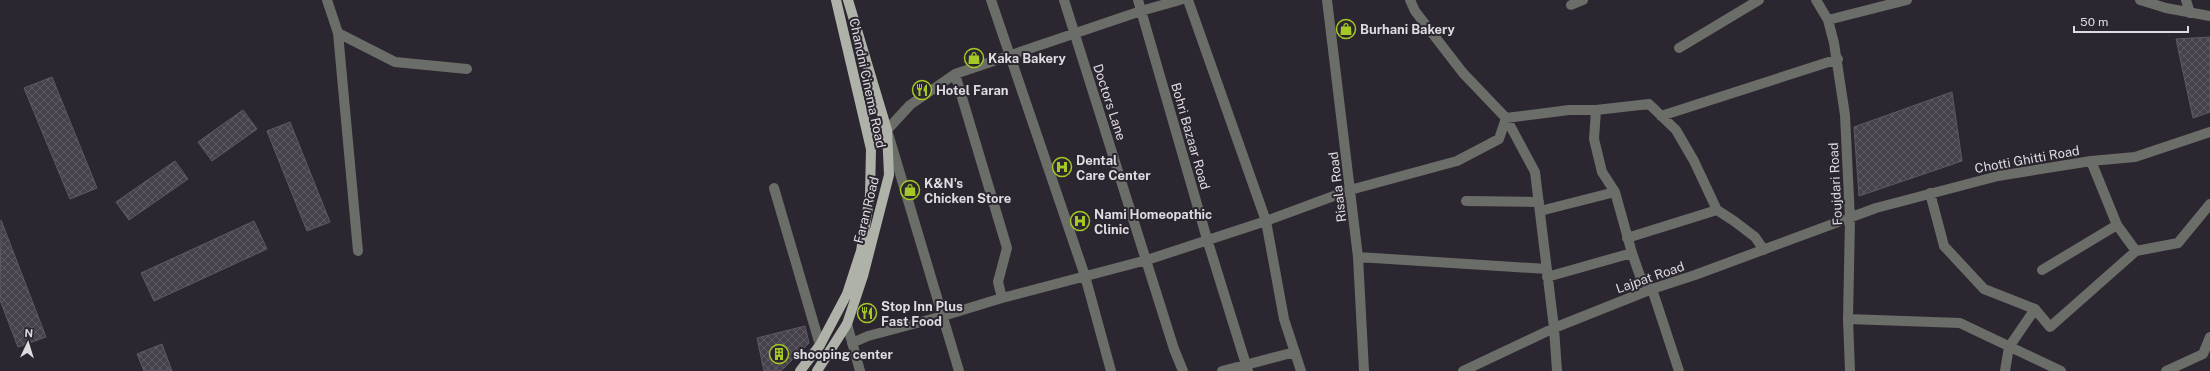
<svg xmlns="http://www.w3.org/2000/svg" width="2210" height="371" font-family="'Public Sans',sans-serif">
<defs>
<pattern id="building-cross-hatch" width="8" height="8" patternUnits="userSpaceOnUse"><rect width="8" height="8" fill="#46414a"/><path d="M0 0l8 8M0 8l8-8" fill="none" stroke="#605c64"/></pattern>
</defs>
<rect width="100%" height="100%" fill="#2b262f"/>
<path fill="url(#building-cross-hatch)" stroke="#5f5963" d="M2210 37V112L2193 118 2176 39Z
M52 77 97 188 70 199 24 88Z
M1952 92 1962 161 1859 196 1854 127Z
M243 110 257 129 212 161 198 142Z
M290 122 330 222 307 231 267 131Z
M175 161 188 179 129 220 116 202Z
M1 220 46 337 18 347 0 300Z
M254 221 267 249 154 301 141 273Z
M805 326 809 343 781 371H764L757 338Z
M162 344 172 371H144L137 354Z"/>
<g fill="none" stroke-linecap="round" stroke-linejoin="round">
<path stroke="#6b6d68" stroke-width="10" d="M327 0 338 33 395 62 467 69
M991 0 1085 276 1111 371
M1064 0 1174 349 1183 371
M1138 0 1207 239 1248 371
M1188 0 1266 221 1284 319 1301 371
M1327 0 1358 257 1364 371
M1410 0 1415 11 1463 73 1506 118 1535 172 1554 328 1557 371
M1816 0 1828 20 1834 43 1845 115 1850 219 1848 319 1850 371
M2140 0 2166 8 2210 16
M2186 0 2190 13
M1571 5 1583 0
M1828 20 1907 0
M338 33 358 251
M1679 48 1759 0
M955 74 1007 248 998 282 1002 298
M1596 110 1649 104 1676 130 1694 161 1717 210 1734 221 1755 237 1764 250
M1661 116 1838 59
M2091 161 2117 225 2136 251
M774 188 820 345
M1930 193 1944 246 1984 289 2035 309 2050 327 2136 251 2178 243 2210 204
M1466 201 1539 202
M1540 211 1615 192
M1627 238 1717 210
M1358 257 1547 269
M2042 270 2117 225
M1547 277 1632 253
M1848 319 1960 323 2061 371
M847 324 860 371
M852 343 868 336 943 316 1002 298 1147 260 1266 221 1350 190 1457 161 1499 139 1506 118 1569 110H1596L1594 139 1602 172 1615 192 1632 253 1640 276 1652 289 1679 371
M959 371 887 130 910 105 955 74 1141 11 1180 0
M1222 371 1295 352
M1463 371 1554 328 1652 289 1695 275 1876 208 1998 176 2091 161 2135 157 2210 132
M2005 371 2009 347 2035 309
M2166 371 2203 354 2210 337"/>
<path stroke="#afb2a8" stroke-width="10" d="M800 371 820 345 847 294 861 251 870 195 871 149 836 0
M817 371 847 324 863 276 889 175 887 130 848 0"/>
</g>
<defs>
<symbol id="shop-ring" viewBox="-11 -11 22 22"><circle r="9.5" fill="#2b262f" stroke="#a4c825" stroke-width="1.5"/><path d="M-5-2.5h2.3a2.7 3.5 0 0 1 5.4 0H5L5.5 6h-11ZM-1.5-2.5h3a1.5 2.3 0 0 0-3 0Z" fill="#a4c825"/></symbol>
<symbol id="restaurant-ring" viewBox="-11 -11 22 22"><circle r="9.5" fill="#2b262f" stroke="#a4c825" stroke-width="1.5"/><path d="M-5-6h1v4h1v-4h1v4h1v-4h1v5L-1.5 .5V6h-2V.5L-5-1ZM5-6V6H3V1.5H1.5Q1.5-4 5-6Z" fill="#a4c825"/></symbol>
<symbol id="hospital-ring" viewBox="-11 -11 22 22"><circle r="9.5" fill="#2b262f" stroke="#a4c825" stroke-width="1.5"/><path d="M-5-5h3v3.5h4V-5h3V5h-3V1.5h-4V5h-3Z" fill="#a4c825"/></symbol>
<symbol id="building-ring" viewBox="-11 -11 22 22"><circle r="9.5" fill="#2b262f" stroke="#a4c825" stroke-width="1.5"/><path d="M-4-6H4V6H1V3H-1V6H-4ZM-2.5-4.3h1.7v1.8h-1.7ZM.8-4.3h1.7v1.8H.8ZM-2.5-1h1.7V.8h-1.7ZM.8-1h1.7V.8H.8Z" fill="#a4c825"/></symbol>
</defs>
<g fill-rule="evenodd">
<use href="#shop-ring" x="1335" y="18" width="22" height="22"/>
<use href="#shop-ring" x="963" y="47" width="22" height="22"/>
<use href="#restaurant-ring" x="911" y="79" width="22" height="22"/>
<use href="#hospital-ring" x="1051" y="156" width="22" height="22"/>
<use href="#shop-ring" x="899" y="179" width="22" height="22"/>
<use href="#hospital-ring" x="1069" y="210" width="22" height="22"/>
<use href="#restaurant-ring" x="856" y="302" width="22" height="22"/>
<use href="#building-ring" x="768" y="343" width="22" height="22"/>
</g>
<g text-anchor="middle" stroke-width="4" stroke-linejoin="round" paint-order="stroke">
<g font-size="13" font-weight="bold" fill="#dedbe1" stroke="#2b262f" text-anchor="start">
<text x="1360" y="34">Burhani Bakery</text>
<text x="988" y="63">Kaka Bakery</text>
<text x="936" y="95">Hotel Faran</text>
<text x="1076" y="165">Dental<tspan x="1076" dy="15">Care Center</tspan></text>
<text x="924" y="188">K&amp;N's<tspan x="924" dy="15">Chicken Store</tspan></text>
<text x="1094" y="219">Nami Homeopathic<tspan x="1094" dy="15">Clinic</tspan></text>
<text x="881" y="311">Stop Inn Plus<tspan x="881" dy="15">Fast Food</tspan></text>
<text x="793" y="359">shooping center</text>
</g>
<g font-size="13" fill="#dedbe1" stroke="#2b262f">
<text transform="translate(868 83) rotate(78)" y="5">Chandni Cinema Road</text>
<text transform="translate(1110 102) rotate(72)" y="5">Doctors Lane</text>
<text transform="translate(1191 136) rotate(74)" y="5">Bohri Bazaar Road</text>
<text transform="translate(2027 159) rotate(-10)" y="5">Chotti Ghitti Road</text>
<text transform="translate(1835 184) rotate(-93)" y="5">Foujdari Road</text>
<text transform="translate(1337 187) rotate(-97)" y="5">Risala Road</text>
<text transform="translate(866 210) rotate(-76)" y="5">Faran Road</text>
<text transform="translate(1650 277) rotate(-19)" y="5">Lajpat Road</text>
</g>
</g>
<g transform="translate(28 343) rotate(4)" stroke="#2b262f" stroke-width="3" paint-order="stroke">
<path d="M0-3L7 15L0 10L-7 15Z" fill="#dedbe1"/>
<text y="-6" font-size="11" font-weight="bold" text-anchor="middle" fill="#dedbe1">N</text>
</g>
<path d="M2074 26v6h114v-6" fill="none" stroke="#dedbe1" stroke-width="2"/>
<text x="2080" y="26" font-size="12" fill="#dedbe1" stroke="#2b262f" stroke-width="3" paint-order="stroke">50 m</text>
</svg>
